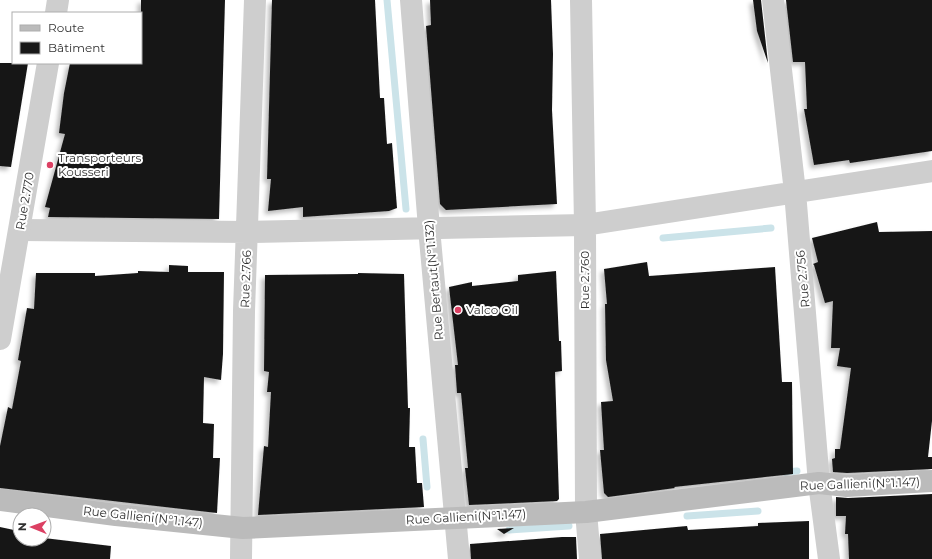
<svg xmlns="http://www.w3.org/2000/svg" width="932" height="559" font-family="Montserrat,sans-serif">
<defs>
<filter id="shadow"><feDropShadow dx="-3.5" dy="3.5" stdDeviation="2" flood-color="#0004"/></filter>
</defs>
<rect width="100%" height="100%" fill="#fff"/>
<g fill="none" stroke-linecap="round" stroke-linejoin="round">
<path stroke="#cbe3e9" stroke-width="7" d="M387 0 406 209
M663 238 771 228
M423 439 427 487
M785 472 797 471
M687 516 758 511
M509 530 569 526"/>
</g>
<path fill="#181818" filter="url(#shadow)" d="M141 0H225L219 219 48 217 50 208 45 207 65 134 59 133 64 93 70 63H141Z
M272 0H375L380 98H384L387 144 392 143 397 208 389 211 303 217V207L268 211 271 179H267Z
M430 0H551L553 54 552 110 557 204 446 210 440 204 426 26 431 25Z
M753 0H761L768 63 757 31Z
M786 0H932V151L850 163 849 160 814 165 804 109H807L805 62H793Z
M0 63H28L11 167 0 166Z
M877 222 879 232 932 231V421L928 457H932V469L847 473 833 472 832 459 835 458V449H840L851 368 837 366 840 348H831L833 301 825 303 814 265 813 264 818 262 812 238Z
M647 262 649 276 775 267 782 382H792L793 474 674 487 675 488 608 497 604 493 600 450H604L601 402 613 401 606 360 605 304H607L604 269Z
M169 265 188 266V272H224L223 354 221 380 204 377 203 423 214 424 213 458H220L217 513 0 488V446L8 407 12 409 21 361 18 360 27 308 34 309 36 273H95V276L138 273V271L169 272Z
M556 271 559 341H561L562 371 555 372 559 499 557 501 469 505 465 468H468L461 393H457L455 365H458L449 287 472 282V286L518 281V275Z
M358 273 404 274 408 408H410L409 447H415L417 483H422L424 507 258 515 264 446 268 447 271 392H267L269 372 264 371 265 275 358 274Z
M932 494V559H849L848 534H845L846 516H836V497L848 498Z
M809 521V559H602L600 534 687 526 688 530 758 526V523Z
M0 527 14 530 20 535V539L44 538 111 546 110 559H0Z
M514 528 504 534 497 529Z
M562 537H576L577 559H471L470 544Z"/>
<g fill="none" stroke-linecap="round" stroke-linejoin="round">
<path stroke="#cecece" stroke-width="22" d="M411 0 429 228 459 559
M581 0 585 225 586 512 590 559
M773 0 795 192 819 483 829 559
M20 230 248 232 585 225 932 171
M241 559 244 311 255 0"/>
<path stroke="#cecece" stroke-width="22" d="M56 13 58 0
M0 339 48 63"/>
<path stroke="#bbb" stroke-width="22" d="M0 500 116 515 243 528 586 512 819 483 847 486 932 481"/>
</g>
<g fill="#dc4063" stroke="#fff" stroke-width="1.5">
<circle cx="50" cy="165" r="4"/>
<circle cx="458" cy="310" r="4"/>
</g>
<g text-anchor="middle" stroke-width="4" stroke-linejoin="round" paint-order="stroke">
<g font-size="12" fill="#313131" stroke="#fff" text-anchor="start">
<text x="58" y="162">Transporteurs<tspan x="58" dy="14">Kousseri</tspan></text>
<text x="466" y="314">Valco Oil</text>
</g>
<g font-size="12" fill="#313131" stroke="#fff">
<text transform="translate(25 201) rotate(-80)" y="4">Rue 2.770</text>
<text transform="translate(246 279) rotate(-88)" y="4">Rue 2.766</text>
<text transform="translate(803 279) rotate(-95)" y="4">Rue 2.756</text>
<text transform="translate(434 280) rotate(-95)" y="4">Rue Bertaut(N°1.132)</text>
<text transform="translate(585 280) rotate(-90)" y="4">Rue 2.760</text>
<text transform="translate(860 484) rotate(-2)" y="4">Rue Gallieni(N°1.147)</text>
<text transform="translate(143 517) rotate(6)" y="4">Rue Gallieni(N°1.147)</text>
<text transform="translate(466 517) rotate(-3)" y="4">Rue Gallieni(N°1.147)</text>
</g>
</g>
<rect x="12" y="12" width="130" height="52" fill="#ffffff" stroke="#adadad"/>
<rect x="20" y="25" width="20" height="6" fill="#bbbbbb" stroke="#adadad"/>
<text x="48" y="32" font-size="12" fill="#313131">Route</text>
<rect x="20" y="42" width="20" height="12" fill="#181818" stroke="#adadad"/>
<text x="48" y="52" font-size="12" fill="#313131">Bâtiment</text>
<g transform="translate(32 527) rotate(271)"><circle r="19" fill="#ffffff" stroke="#adadad"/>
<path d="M0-3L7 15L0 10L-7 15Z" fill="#dc4063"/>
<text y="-6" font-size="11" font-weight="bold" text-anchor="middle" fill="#313131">N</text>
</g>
</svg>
